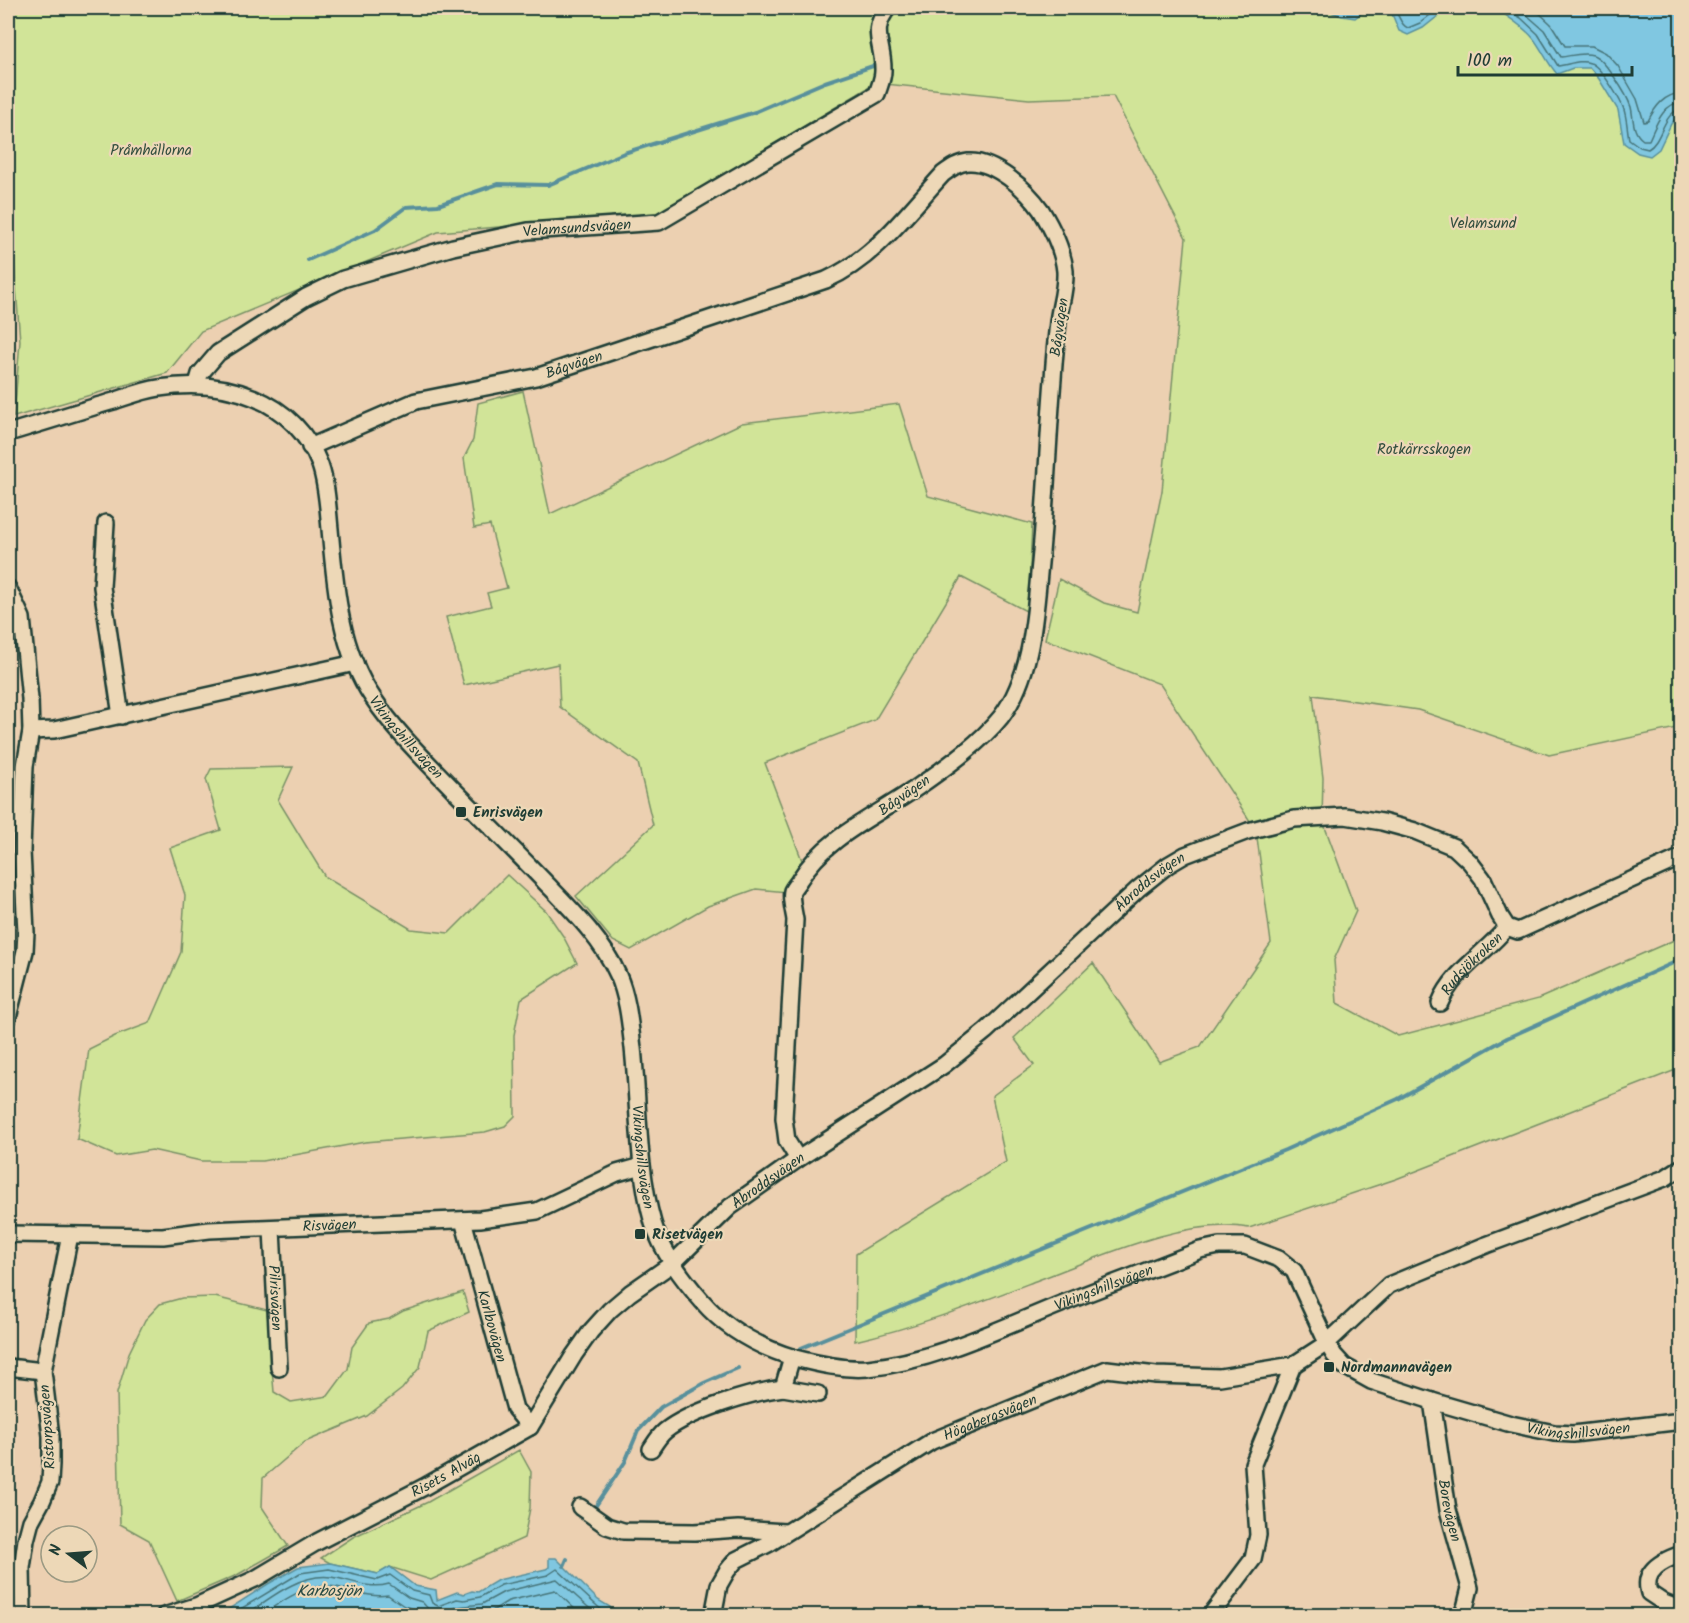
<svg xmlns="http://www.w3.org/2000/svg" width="1689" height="1623" font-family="Kalam,sans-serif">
<rect width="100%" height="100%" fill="#ecd0b1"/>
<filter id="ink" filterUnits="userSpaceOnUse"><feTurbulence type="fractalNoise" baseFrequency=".0167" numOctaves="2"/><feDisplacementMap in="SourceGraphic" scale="12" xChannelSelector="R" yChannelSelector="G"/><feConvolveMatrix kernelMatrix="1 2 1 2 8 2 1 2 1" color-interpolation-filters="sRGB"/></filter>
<g filter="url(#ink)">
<path fill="#d1e498" stroke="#789066" stroke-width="1.5" d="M8 8H1681V727L1549 755 1418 710 1313 695 1323 778 1322 819 1356 911 1334 960 1337 1003 1398 1036 1538 999 1681 937V1068L1396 1179 1249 1228C1187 1216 1097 1258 1038 1280 978 1303 917 1327 855 1341L856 1254 1006 1162 992 1096 1034 1065 1014 1038 1093 963 1159 1062 1200 1047 1271 943 1256 830 1160 684 1045 639 1059 579 1104 603 1137 612 1162 491 1186 238 1113 96 1029 99 876 83 657 214 438 232 201 331 167 373 14 417 20 341 8 180Z
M523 391 550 514 742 423 899 404 928 496 1032 524 1028 612 961 577 875 720 765 763 803 863 787 892 756 889 708 906 631 950 613 941 576 896 653 825 638 763 560 707 558 664 464 685 446 617 491 606 487 593 507 588 490 525 474 528 464 458 473 440 478 403Z
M293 767 278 800 325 877 411 929 449 933 507 875 546 911 563 936 577 963 521 999 514 1035 515 1116 505 1126 485 1132 365 1142 262 1161H201L152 1150 116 1156 77 1139 89 1049 115 1036 150 1023 181 952 185 895 170 848 221 830 206 779 211 769Z
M463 1292 469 1312 428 1331 420 1367 402 1389 367 1416 305 1442 263 1478 262 1507 288 1546 237 1575 177 1601 149 1540 120 1524 117 1393 129 1353 145 1320 160 1304 182 1298 215 1297 267 1310 274 1392 291 1402 328 1396 348 1369 352 1347 369 1323 389 1319 403 1311Z
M519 1450 531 1472 530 1508 524 1538 431 1580 390 1567 378 1574 330 1563 321 1558 353 1537 428 1502Z"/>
<path fill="#80c7e1" stroke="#59909c" stroke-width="1.5" d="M1320 8H1374L1366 10 1355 18 1342 16Z
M1381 8H1448L1423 28 1408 35 1399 31 1392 14Z
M1495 8H1677L1681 10V113L1671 124 1659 149 1650 156 1638 153 1624 143 1618 110 1599 79 1590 68H1573L1557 74C1547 63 1542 49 1533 38 1522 25 1508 17 1495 8Z
M549 1558H556L598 1600 610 1607 615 1615H213L229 1609 268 1584 298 1567 330 1563 378 1574 390 1567 415 1586 436 1590 437 1600 457 1592 464 1594 472 1591 478 1592 498 1580 546 1569 549 1567Z"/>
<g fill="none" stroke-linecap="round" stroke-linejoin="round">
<path stroke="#467479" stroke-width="1.5" d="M1392 8C1400 13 1399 25 1408 28L1420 23 1439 8
M1505 8 1521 18 1538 34 1558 66C1568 65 1580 59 1590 63 1600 65 1619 98 1623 107 1627 117 1627 129 1629 139L1640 147 1648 149C1663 141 1662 112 1682 109
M1519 8 1544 30 1561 57C1571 56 1582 52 1593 55 1605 59 1627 95 1631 107 1634 120 1632 132 1643 140H1649C1656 125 1663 103 1682 102
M1534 8 1551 24 1565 46H1592L1606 53 1618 66 1637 99 1644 122 1648 121C1655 107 1664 94 1682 93
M229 1616 300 1573 329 1569 377 1580 390 1575 412 1591 429 1595 432 1603 438 1606 457 1599 464 1600 480 1597 501 1585 548 1575 557 1569 608 1616
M244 1616C269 1599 299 1573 331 1577 352 1580 368 1590 389 1584L409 1598 422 1602 431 1612 444 1613 457 1607 482 1604 504 1592 557 1579 598 1616
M260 1616C281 1602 303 1585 328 1586 349 1587 367 1599 388 1595L404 1606 416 1610 421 1616
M470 1616 492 1611 508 1601 555 1590 582 1616"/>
<path stroke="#59909c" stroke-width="4" d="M308 260 375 230 406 207 438 205 498 184 548 185 624 153 755 112 825 82 873 66
M801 1348 1285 1150 1398 1099 1507 1038 1682 959
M593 1510 625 1462 638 1431 661 1407 704 1383 738 1368
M564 1566 567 1559"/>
<defs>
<g id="minor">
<path id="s1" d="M197 384 200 374 218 353 306 297 343 279 453 247 528 231 659 222 877 94C879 87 883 79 883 71 884 45 869 31 888 8"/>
<path id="s2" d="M8 433C43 423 79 411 114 401 129 396 144 390 159 388 224 378 294 398 320 465 327 485 328 509 330 529 335 586 340 650 373 698 395 731 425 760 453 789 483 819 514 850 544 881 571 909 602 939 618 975 628 998 630 1024 633 1048 639 1106 637 1166 653 1223 662 1252 682 1278 702 1301 727 1330 758 1347 795 1358 818 1364 844 1370 868 1368 935 1361 999 1329 1061 1304 1107 1285 1154 1269 1200 1250L1219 1246H1245L1279 1259 1294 1271 1327 1343 1334 1355 1344 1366 1371 1381 1432 1401 1511 1424 1554 1433 1573 1434 1682 1421"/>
<path id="s3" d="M310 447 416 401 536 377 826 280C875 258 907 213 943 174 951 168 958 163 968 162 994 160 1027 190 1041 210 1052 228 1063 250 1065 271 1066 289 1060 305 1058 322 1056 341 1054 360 1053 379 1048 440 1046 502 1040 563 1035 613 1033 675 1001 717 980 743 949 765 922 784 881 814 827 835 800 879 798 883 793 888 792 891 790 899 794 912 795 920L784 1118 787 1141 798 1159"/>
<path d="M106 523 102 587 121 716"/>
<path d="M8 588 22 618 30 699 31 731 25 766 22 851 26 932 25 951 8 1017"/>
<path d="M31 731 54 730 355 663"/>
<path id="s4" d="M1440 1003C1453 971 1486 953 1507 927"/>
<path id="s5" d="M463 1220 515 1409 530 1427"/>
<path id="s6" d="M272 1229 279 1368"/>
<path id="s7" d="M8 1234 163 1236 209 1230 480 1219 537 1211 617 1173 642 1166"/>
<path d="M792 1357 783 1388 818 1394"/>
<path d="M8 1367 43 1371"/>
<path id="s8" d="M1432 1401 1448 1510 1470 1588 1465 1608 1460 1616"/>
<path d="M651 1449C655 1443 659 1436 665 1431 690 1411 752 1392 783 1388"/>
<path d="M580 1507 607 1526 623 1531 695 1532 738 1529 785 1532"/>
<path d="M1682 1554C1663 1560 1642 1570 1649 1593L1664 1603 1682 1610"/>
<path d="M23 1616 22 1568 26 1540 31 1521 42 1501 50 1482 51 1464V1436L43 1371 70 1235"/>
<path id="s9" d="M164 1616 196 1606 255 1579 317 1542 424 1487 530 1427 574 1355 591 1331 610 1310 630 1293 673 1263 730 1207 798 1159 944 1065 986 1031 1138 889 1168 865 1185 855 1248 831 1294 819 1345 816 1382 822 1415 831 1454 847 1470 862 1483 879 1500 916 1507 927 1518 931 1682 857"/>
<path id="s10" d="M713 1616 719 1585 727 1571 736 1560 770 1543 932 1441 1107 1369 1156 1375 1220 1377 1293 1365 1327 1343 1389 1285 1486 1245 1665 1178 1682 1167"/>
<path d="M1210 1616 1253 1559 1258 1535 1253 1464 1293 1365"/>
</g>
</defs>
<use href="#minor" stroke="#1f3d34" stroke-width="20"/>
<use href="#minor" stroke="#edd8b7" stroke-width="15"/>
</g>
</g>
<g fill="#1f3d34" stroke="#edd8b7" stroke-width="2">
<rect x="455" y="806" width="12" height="12" rx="3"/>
<rect x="634" y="1228" width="12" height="12" rx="3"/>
<rect x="1323" y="1361" width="12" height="12" rx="3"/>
</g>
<g text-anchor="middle" stroke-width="4.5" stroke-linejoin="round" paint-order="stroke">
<g font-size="15" fill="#314e3e" stroke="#edd8b7">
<text x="151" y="155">Pråmhällorna</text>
<text x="1483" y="228">Velamsund</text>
<text x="1424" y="454">Rotkärrsskogen</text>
</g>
<g font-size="15" fill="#1f3d34" stroke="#edd8b7">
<text dy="5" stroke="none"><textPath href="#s1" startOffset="424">Velamsundsvägen</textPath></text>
<text transform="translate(1059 327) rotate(-82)" y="5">Bågvägen</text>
<text dy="5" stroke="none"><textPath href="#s3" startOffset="278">Bågvägen</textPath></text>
<text dy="5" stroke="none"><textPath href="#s2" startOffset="644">Vikingshillsvägen</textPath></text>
<text transform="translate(904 795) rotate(-35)" y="5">Bågvägen</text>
<text dy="5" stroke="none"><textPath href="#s9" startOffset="1246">Åbroddsvägen</textPath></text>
<text dy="5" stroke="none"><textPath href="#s4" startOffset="51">Rudsjökroken</textPath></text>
<text dy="5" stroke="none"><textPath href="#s2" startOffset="1148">Vikingshillsvägen</textPath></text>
<text dy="5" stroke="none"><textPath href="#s9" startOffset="760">Åbroddsvägen</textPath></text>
<text dy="5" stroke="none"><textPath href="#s7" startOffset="322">Risvägen</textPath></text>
<text dy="5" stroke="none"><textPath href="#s2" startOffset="1742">Vikingshillsvägen</textPath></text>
<text dy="5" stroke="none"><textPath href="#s6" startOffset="69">Pilrisvägen</textPath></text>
<text dy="5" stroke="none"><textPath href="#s5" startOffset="110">Karlbovägen</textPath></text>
<text dy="5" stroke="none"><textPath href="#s10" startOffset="354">Högabergsvägen</textPath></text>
<text dy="5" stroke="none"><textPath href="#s2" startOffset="2300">Vikingshillsvägen</textPath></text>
<text transform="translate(47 1427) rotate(-94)" y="5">Ristorpsvägen</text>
<text dy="5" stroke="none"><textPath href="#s9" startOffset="316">Risets Alväg</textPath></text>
<text dy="5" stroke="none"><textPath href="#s8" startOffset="111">Borevägen</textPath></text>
</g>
<g font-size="15" font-weight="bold" fill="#1f3d34" stroke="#edd8b7" text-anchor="start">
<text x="473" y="817">Enrisvägen</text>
<text x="652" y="1239">Risetvägen</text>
<text x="1341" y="1372">Nordmannavägen</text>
</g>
<g font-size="16" font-style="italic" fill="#294b45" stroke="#edd8b7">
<text x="329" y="1596">Karbosjön</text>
</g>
</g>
<rect width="1689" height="1623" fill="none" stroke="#edd8b7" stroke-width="30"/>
<rect x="15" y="15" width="1659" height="1593" fill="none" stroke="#1f3d34" stroke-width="2" filter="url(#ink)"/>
<g transform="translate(69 1554) rotate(286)"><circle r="28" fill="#edd8b7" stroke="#9b9a83" stroke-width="1.5"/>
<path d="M0-4.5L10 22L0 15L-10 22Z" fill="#1f3d34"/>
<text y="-9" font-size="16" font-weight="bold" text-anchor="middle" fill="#1f3d34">N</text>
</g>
<path d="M1458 66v9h174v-9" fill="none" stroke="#1f3d34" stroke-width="3"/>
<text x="1467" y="66" font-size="18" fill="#1f3d34" stroke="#edd8b7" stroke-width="4.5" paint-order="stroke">100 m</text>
</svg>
